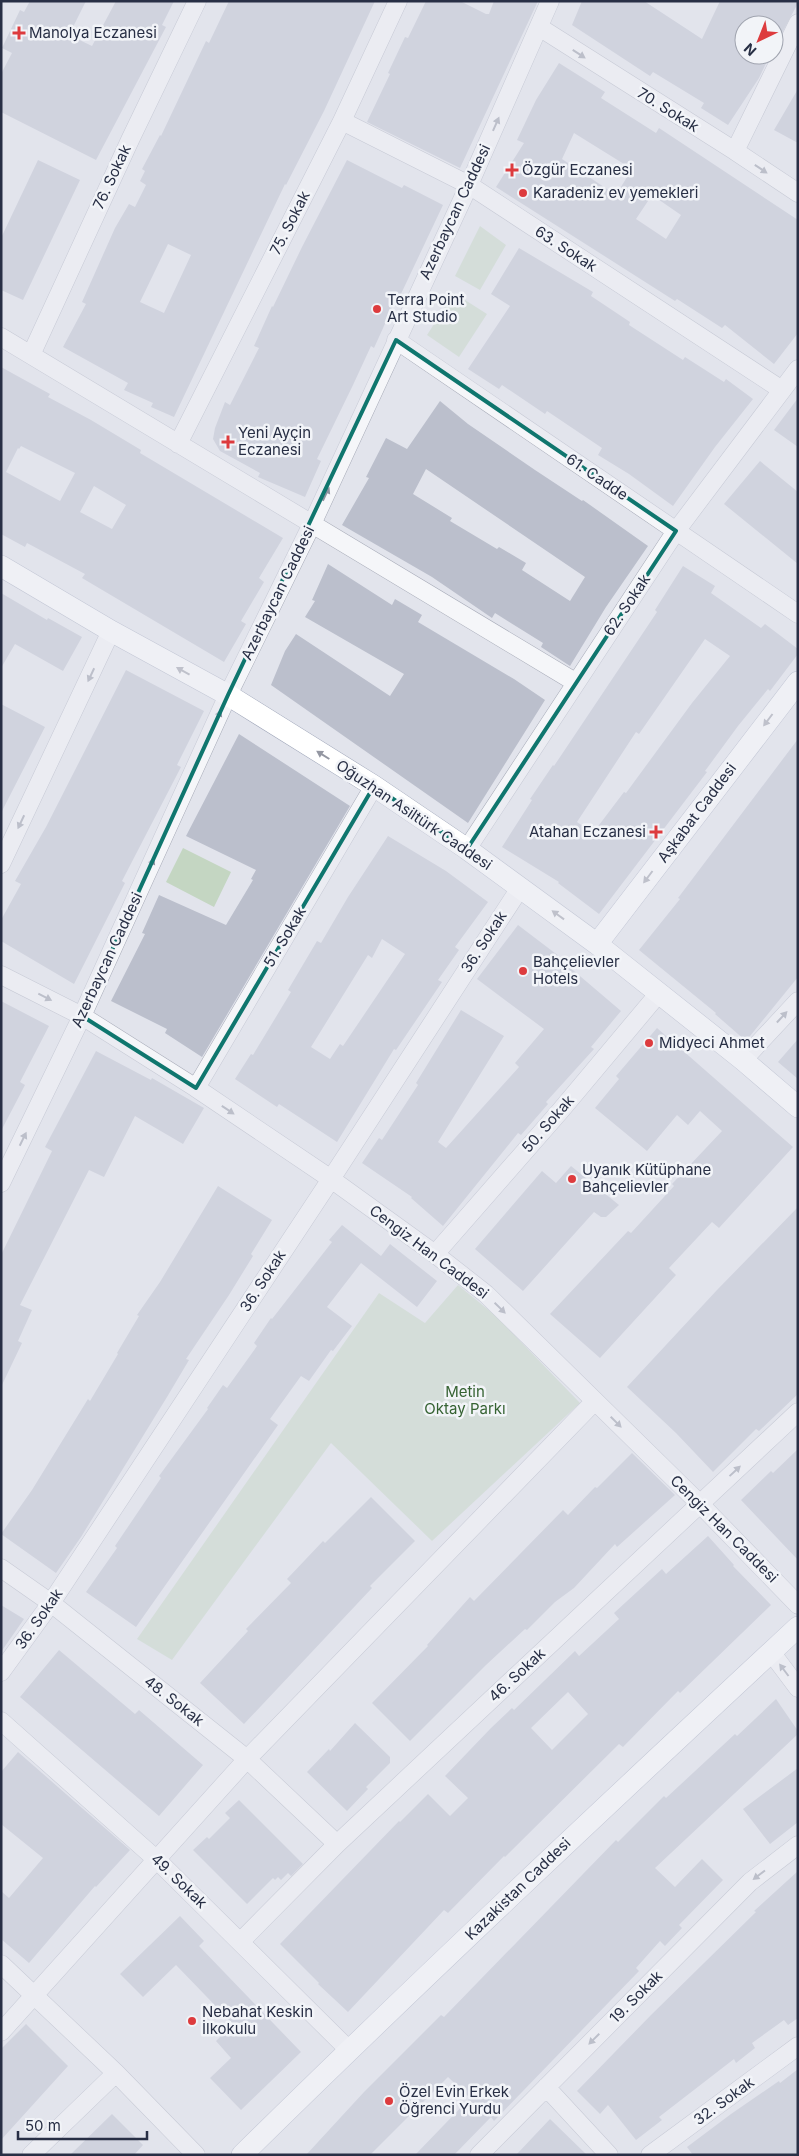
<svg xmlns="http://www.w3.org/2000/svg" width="799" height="2156" font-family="Inter,sans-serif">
<rect width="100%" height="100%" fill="#e2e4ec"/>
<path fill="#c4d6c2" d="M480 226 506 245 480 290 455 276Z
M454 293 487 314 459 357 427 335Z
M183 848 231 872 214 907 166 882Z
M458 1285 496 1316 580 1403 432 1541 331 1443 172 1660 137 1639 379 1293 425 1323Z"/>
<path fill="#bbbfcc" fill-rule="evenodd" d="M30 1H86L69 35 92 46 116 1H174L162 25 166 27 96 160 1 112V74L12 53 2 48 20 10 24 12Z
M229 1H375L324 111 286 185 285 184 174 417 151 407 153 403 124 390 128 383 63 347 86 304 82 302 115 228 129 204 135 207 146 185 140 181 145 171 142 169 160 135 161 136 206 41 209 43ZM168 244 191 255 164 313 140 302Z
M426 1H460L486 14H489L494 1H538L460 168 367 122 390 74 388 73 405 37 408 38Z
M582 1H644L702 39 720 1 798 3 774 48V25H744V55H770L759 78 728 125 701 108 704 103 653 72 650 76 572 25Z
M559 63 605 92 601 98 656 133 659 128 798 220V333L774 364 725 325 722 328 677 299 675 301 496 187 524 143 517 140 536 100ZM574 133 632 169 616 195 562 159ZM652 195 681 215 666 239 636 219Z
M798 89V143L774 130Z
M38 160 80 180 23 300 1 290V238Z
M347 160 402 188 404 185 443 205 400 296 398 295 374 348 371 346 353 385 317 459 321 461 305 497 258 477 260 473 220 451 213 439 215 428 225 402 230 405 259 348 254 346 272 306 273 307 302 247Z
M519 248 593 292 591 296 630 322 629 325 683 360 685 357 724 382 726 379 753 399 715 447 673 506 629 474 598 455 602 448 547 411 545 414 502 385 499 389 468 369 510 306 491 294Z
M1 367 50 394 48 397 91 420 141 450 140 453 283 538 259 578 264 582 241 621 246 624 224 662 82 578 85 574 27 543 25 547 1 534ZM21 446 75 473 60 501 6 472 18 448 19 449ZM94 486 126 505 112 529 80 512Z
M798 398V447L774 430Z
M440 401 468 424 535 470 582 501 583 500 648 546 606 607 570 666 541 647 543 643 495 613 492 618 432 577 342 525 369 478 366 477 386 438 407 449ZM426 469 585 577 570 601 522 570 526 563 499 547 497 549 450 521 452 518 413 494Z
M760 461 798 492V564L724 504Z
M328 564 392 605 395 599 422 615 418 622 514 679 545 700 468 823 271 685 285 651 296 634 390 696 404 674 305 617 315 601 312 600Z
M683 566 715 586 711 593 761 628 765 624 798 649V654L770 691 768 689 738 726 705 771 707 772 599 914 558 883 559 882 502 847 532 800 530 799 553 765 554 766 657 612 655 610ZM705 639 730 656 692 703 626 793 624 792 593 833 577 822 636 732 639 734Z
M1 593 47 620 48 618 82 637 63 671 15 644 1 668Z
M126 670 204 711 177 765 181 767 122 881 125 883 74 984 1 941V920L21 884 15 881 46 827Z
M1 704 45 727 1 813Z
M239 734 350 806 202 1057 165 1033 167 1029 111 1001 145 934 142 933 159 895 226 925 253 880 251 879 256 870 186 836Z
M798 739V977L746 1041 715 1014 716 1013 639 950 680 899 678 898Z
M388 836 446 871 488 902 455 947 459 950 438 980 442 982 396 1050 394 1049 337 1142 279 1104 277 1107 235 1079 251 1054 253 1055 291 992 288 990 317 941 321 943 348 897ZM382 939 405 954 343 1046 340 1044 330 1059 311 1047 368 955 372 958Z
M518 925 568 963 567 965 621 1011 591 1047 594 1049 546 1102 548 1104 521 1135 518 1133 443 1226 411 1198 412 1197 362 1163 379 1138 382 1140 418 1085 416 1083 461 1010 504 1036 438 1142 446 1148 519 1067 515 1063 544 1029 477 979Z
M1 1001 49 1026 20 1082 25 1085 1 1131Z
M657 1028 793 1147 719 1228 712 1222 669 1268 676 1275 600 1358 550 1314 628 1231 631 1233 674 1186 672 1184 722 1131 700 1111 688 1125 677 1115 647 1151 595 1108 619 1079 616 1076Z
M798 1039V1079L778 1062Z
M96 1051 151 1080 152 1078 204 1108 183 1144 135 1116 104 1177 89 1170 20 1305 32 1310 18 1341 22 1343 1 1387V1255L52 1151 45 1147Z
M571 1166 619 1205 606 1217H601L594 1212 523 1291 475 1249 542 1171 556 1183Z
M218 1186 272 1220 251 1254 253 1256 229 1295 186 1359 189 1360 167 1397 81 1537 56 1573 1 1534 32 1490 88 1399 90 1401 118 1354 117 1353 139 1316 137 1315 160 1282Z
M798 1207V1394L759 1431 756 1429 713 1472 676 1433 627 1387 717 1290Z
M342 1225 381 1256 390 1244 437 1281 417 1307 361 1263 327 1307 352 1326 333 1351 331 1350 309 1381 301 1376 270 1419 278 1425 136 1627 86 1592 117 1548 115 1546 161 1478 159 1476 208 1409 207 1408 223 1385 227 1388 257 1346 254 1343 271 1318 272 1319 332 1242 329 1240Z
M798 1449V1560L741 1500 771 1471 773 1473Z
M632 1453 675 1495 617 1547 615 1544 574 1588 555 1602 527 1630 525 1629 486 1665 410 1741 372 1703 428 1646 427 1645 470 1597 474 1601 563 1510 568 1515 595 1487 597 1488Z
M371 1497 415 1541 370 1586 372 1588 244 1724 200 1683 248 1631 246 1629 291 1583 287 1579 323 1541 325 1543Z
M708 1536 734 1565 733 1566 771 1605 680 1693 678 1691 623 1747 619 1744 505 1857 504 1856 448 1913 444 1910 348 2012 318 1984 319 1983 280 1944 399 1821 400 1822 428 1794 450 1816 468 1798 445 1776 491 1728 512 1708 514 1710 575 1651 579 1656 619 1619 614 1613 662 1569 666 1574ZM568 1692 588 1714 552 1750 531 1728Z
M1 1605 24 1619 1 1652Z
M59 1650 135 1714 139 1710 203 1765 159 1816 20 1697Z
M776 1699 798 1731V1734L655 1868 675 1887 702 1859 723 1880 679 1925 682 1928 665 1946 660 1941 636 1968 639 1971 494 2121 491 2117 454 2155H415L470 2098 448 2077 370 2155H306L364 2092 441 2015 444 2017 616 1840 618 1842 664 1796 666 1798 735 1734 737 1736Z
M355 1723 390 1757V1763L366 1787 368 1789 347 1811 307 1772 329 1749 330 1751Z
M18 1752 130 1850 96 1887 95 1886 29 1963 1 1939V1891L9 1898 43 1858 1 1824V1772Z
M798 1768V1822L770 1844 743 1809Z
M239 1800 303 1864 291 1876 288 1873 281 1880 278 1877 275 1880 273 1878 247 1904 193 1850 207 1837 209 1839 230 1818 225 1813Z
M798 1871V2018L788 2025 784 2020 752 2043 755 2048 736 2063 734 2059 659 2117 662 2120 636 2140 608 2105 600 2114 577 2091 651 2015 756 1912 754 1911Z
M180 1916 204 1941 199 1946 301 2052 241 2110 210 2078 231 2058 216 2041 233 2024 176 1965 143 1997 120 1974Z
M26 2024 68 2066 1 2140V2049Z
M798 2069V2155H693L687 2147 731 2114 779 2081 780 2083Z
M112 2114 143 2145 134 2155H70Z
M550 2119 587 2155H516Z"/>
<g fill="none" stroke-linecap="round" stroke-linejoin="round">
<defs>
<path id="minor" d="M539 27 735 151 798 193
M342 121 469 185 782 390
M735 151 798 23
M1 337 575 682
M396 340 798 614
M31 355 130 140 197 1
M178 444 342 121 398 1
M467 849 676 531 798 369
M1 864 111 631
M1 975 82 1016 196 1088 331 1179 435 1254 486 1294 700 1504 798 1605
M743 1060 798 1001
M196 1088 374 786
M1 1183 82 1016 228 695 312 524 469 185 550 1
M435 1254 561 1110 659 993
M1 1568 51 1603 247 1759 337 1844
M771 1652 798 1688
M1 1672 51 1603 331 1179 520 888
M1 1721 157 1860 349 2050
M240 1942 337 1844 798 1412
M1 1964 116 2073 196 2155
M1 2032 247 1759 595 1401
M546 2087 609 2155
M31 2155 116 2073
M479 2155 750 1882 798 1845
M650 2155 798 2046"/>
<path id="major" d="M1 566 111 631 228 695 374 786 467 849 597 944 743 1060 798 1107
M597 944 798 682
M242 2155C424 1976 611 1801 798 1627"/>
</defs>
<use href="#minor" stroke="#a6aab7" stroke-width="19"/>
<use href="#major" stroke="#9fa6b9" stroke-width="22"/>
<use href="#minor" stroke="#f5f6f9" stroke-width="18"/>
<use href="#major" stroke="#fff" stroke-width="21"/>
</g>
<defs><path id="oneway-solid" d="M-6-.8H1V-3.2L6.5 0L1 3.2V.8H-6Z" transform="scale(1.25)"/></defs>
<g fill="#8e929f">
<use href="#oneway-solid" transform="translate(579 54) rotate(33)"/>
<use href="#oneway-solid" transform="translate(496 124) rotate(-66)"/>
<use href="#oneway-solid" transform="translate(761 169) rotate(34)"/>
<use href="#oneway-solid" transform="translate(326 494) rotate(-65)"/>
<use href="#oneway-solid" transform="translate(91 675) rotate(115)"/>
<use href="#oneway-solid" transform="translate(218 717) rotate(-66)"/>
<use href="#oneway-solid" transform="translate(21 822) rotate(115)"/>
<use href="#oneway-solid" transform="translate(151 865) rotate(-66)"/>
<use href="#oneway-solid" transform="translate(45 997) rotate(27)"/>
<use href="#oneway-solid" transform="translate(782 1017) rotate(-47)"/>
<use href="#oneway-solid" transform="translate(228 1110) rotate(34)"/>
<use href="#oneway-solid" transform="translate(23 1139) rotate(-64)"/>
<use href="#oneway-solid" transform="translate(500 1308) rotate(44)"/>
<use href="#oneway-solid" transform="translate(616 1422) rotate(45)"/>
<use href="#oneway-solid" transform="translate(735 1471) rotate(-43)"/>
<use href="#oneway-solid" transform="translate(784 1670) rotate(-127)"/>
<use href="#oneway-solid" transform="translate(759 1875) rotate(143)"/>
<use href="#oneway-solid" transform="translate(594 2039) rotate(135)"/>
</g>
<g fill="#9497a2">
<use href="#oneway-solid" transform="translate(183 671) rotate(-151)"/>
<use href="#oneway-solid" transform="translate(768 720) rotate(127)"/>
<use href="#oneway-solid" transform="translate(323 755) rotate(-148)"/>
<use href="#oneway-solid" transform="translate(648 877) rotate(127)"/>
<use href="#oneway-solid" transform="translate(558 915) rotate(-144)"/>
</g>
<path d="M0 0H799V2156H0ZM396 340 676 531 467 849 374 786 196 1088 82 1016 228 695Z" fill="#e2e4ec" fill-opacity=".55" fill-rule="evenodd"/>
<path fill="none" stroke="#0f766e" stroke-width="4" stroke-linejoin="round" d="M396 340 676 531 467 849 374 786 196 1088 82 1016 228 695Z"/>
<g fill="#dd3b3e" stroke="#f2f4f8" stroke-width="2">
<path d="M16.5 25.5h5v5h5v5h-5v5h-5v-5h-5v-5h5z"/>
<path d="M509.5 162.5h5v5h5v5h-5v5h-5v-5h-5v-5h5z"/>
<circle cx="523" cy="193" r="5"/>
<circle cx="377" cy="309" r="5"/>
<path d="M225.5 434.5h5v5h5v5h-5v5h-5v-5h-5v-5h5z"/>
<path d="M653.5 824.5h5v5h5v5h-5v5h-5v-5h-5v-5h5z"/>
<circle cx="523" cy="971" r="5"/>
<circle cx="649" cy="1043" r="5"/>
<circle cx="572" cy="1179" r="5"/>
<circle cx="192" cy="2021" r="5"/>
<circle cx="389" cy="2101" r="5"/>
</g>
<g text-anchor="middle" stroke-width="5" stroke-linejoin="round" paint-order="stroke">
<g font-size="15" fill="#282f45" stroke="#f2f4f8" text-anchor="start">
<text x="29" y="38">Manolya Eczanesi</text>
<text x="522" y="175">Özgür Eczanesi</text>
<text x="533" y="198">Karadeniz ev yemekleri</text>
<text x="387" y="305">Terra Point<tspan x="387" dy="17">Art Studio</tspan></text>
<text x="238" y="438">Yeni Ayçin<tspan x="238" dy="17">Eczanesi</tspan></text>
<text x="646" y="837" text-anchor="end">Atahan Eczanesi</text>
<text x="533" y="967">Bahçelievler<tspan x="533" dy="17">Hotels</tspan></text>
<text x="659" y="1048">Midyeci Ahmet</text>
<text x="582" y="1175">Uyanık Kütüphane<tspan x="582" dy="17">Bahçelievler</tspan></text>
<text x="202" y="2017">Nebahat Keskin<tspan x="202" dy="17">İlkokulu</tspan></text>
<text x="399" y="2097">Özel Evin Erkek<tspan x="399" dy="17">Öğrenci Yurdu</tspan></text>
</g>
<g font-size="15" fill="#282f45" stroke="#f2f4f8">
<text transform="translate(668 110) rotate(32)" y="5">70. Sokak</text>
<text transform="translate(112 177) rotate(-65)" y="5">76. Sokak</text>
<text transform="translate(455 212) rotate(-65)" y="5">Azerbaycan Caddesi</text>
<text transform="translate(290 223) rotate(-63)" y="5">75. Sokak</text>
<text transform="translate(566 249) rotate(33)" y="5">63. Sokak</text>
<text transform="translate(597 477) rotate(34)" y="5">61. Cadde</text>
<text transform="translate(278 593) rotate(-64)" y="5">Azerbaycan Caddesi</text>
<text transform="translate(627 605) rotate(-56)" y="5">62. Sokak</text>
<text transform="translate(697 813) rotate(-53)" y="5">Aşkabat Caddesi</text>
<text transform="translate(414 815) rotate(34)" y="5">Oğuzhan Asiltürk Caddesi</text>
<text transform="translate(285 937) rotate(-59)" y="5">51. Sokak</text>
<text transform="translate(484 942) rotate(-57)" y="5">36. Sokak</text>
<text transform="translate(107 960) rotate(-65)" y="5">Azerbaycan Caddesi</text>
<text transform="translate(548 1124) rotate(-49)" y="5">50. Sokak</text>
<text transform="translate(429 1252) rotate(37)" y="5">Cengiz Han Caddesi</text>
<text transform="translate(263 1281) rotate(-57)" y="5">36. Sokak</text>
<text transform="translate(724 1529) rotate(45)" y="5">Cengiz Han Caddesi</text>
<text transform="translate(39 1619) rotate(-55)" y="5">36. Sokak</text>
<text transform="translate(517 1675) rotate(-43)" y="5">46. Sokak</text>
<text transform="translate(174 1701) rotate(38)" y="5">48. Sokak</text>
<text transform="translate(179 1881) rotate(44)" y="5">49. Sokak</text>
<text transform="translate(518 1889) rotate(-44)" y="5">Kazakistan Caddesi</text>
<text transform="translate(636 1997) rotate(-45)" y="5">19. Sokak</text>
<text transform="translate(724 2101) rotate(-36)" y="5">32. Sokak</text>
</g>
<g font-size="15" fill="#366333" stroke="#f2f4f8">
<text x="465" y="1397">Metin<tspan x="465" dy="17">Oktay Parkı</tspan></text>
</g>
</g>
<rect width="799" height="2156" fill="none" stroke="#282f45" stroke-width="5"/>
<g transform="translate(759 40) rotate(223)"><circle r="24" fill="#f2f4f8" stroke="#a1a5b0"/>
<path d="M0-4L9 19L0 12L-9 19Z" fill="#dd3b3e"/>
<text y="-8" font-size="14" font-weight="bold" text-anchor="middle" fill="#282f45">N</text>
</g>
<path d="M18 2131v8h129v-8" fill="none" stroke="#282f45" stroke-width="2.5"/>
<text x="25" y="2131" font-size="15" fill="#282f45" stroke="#f2f4f8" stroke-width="4" paint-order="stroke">50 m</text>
</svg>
